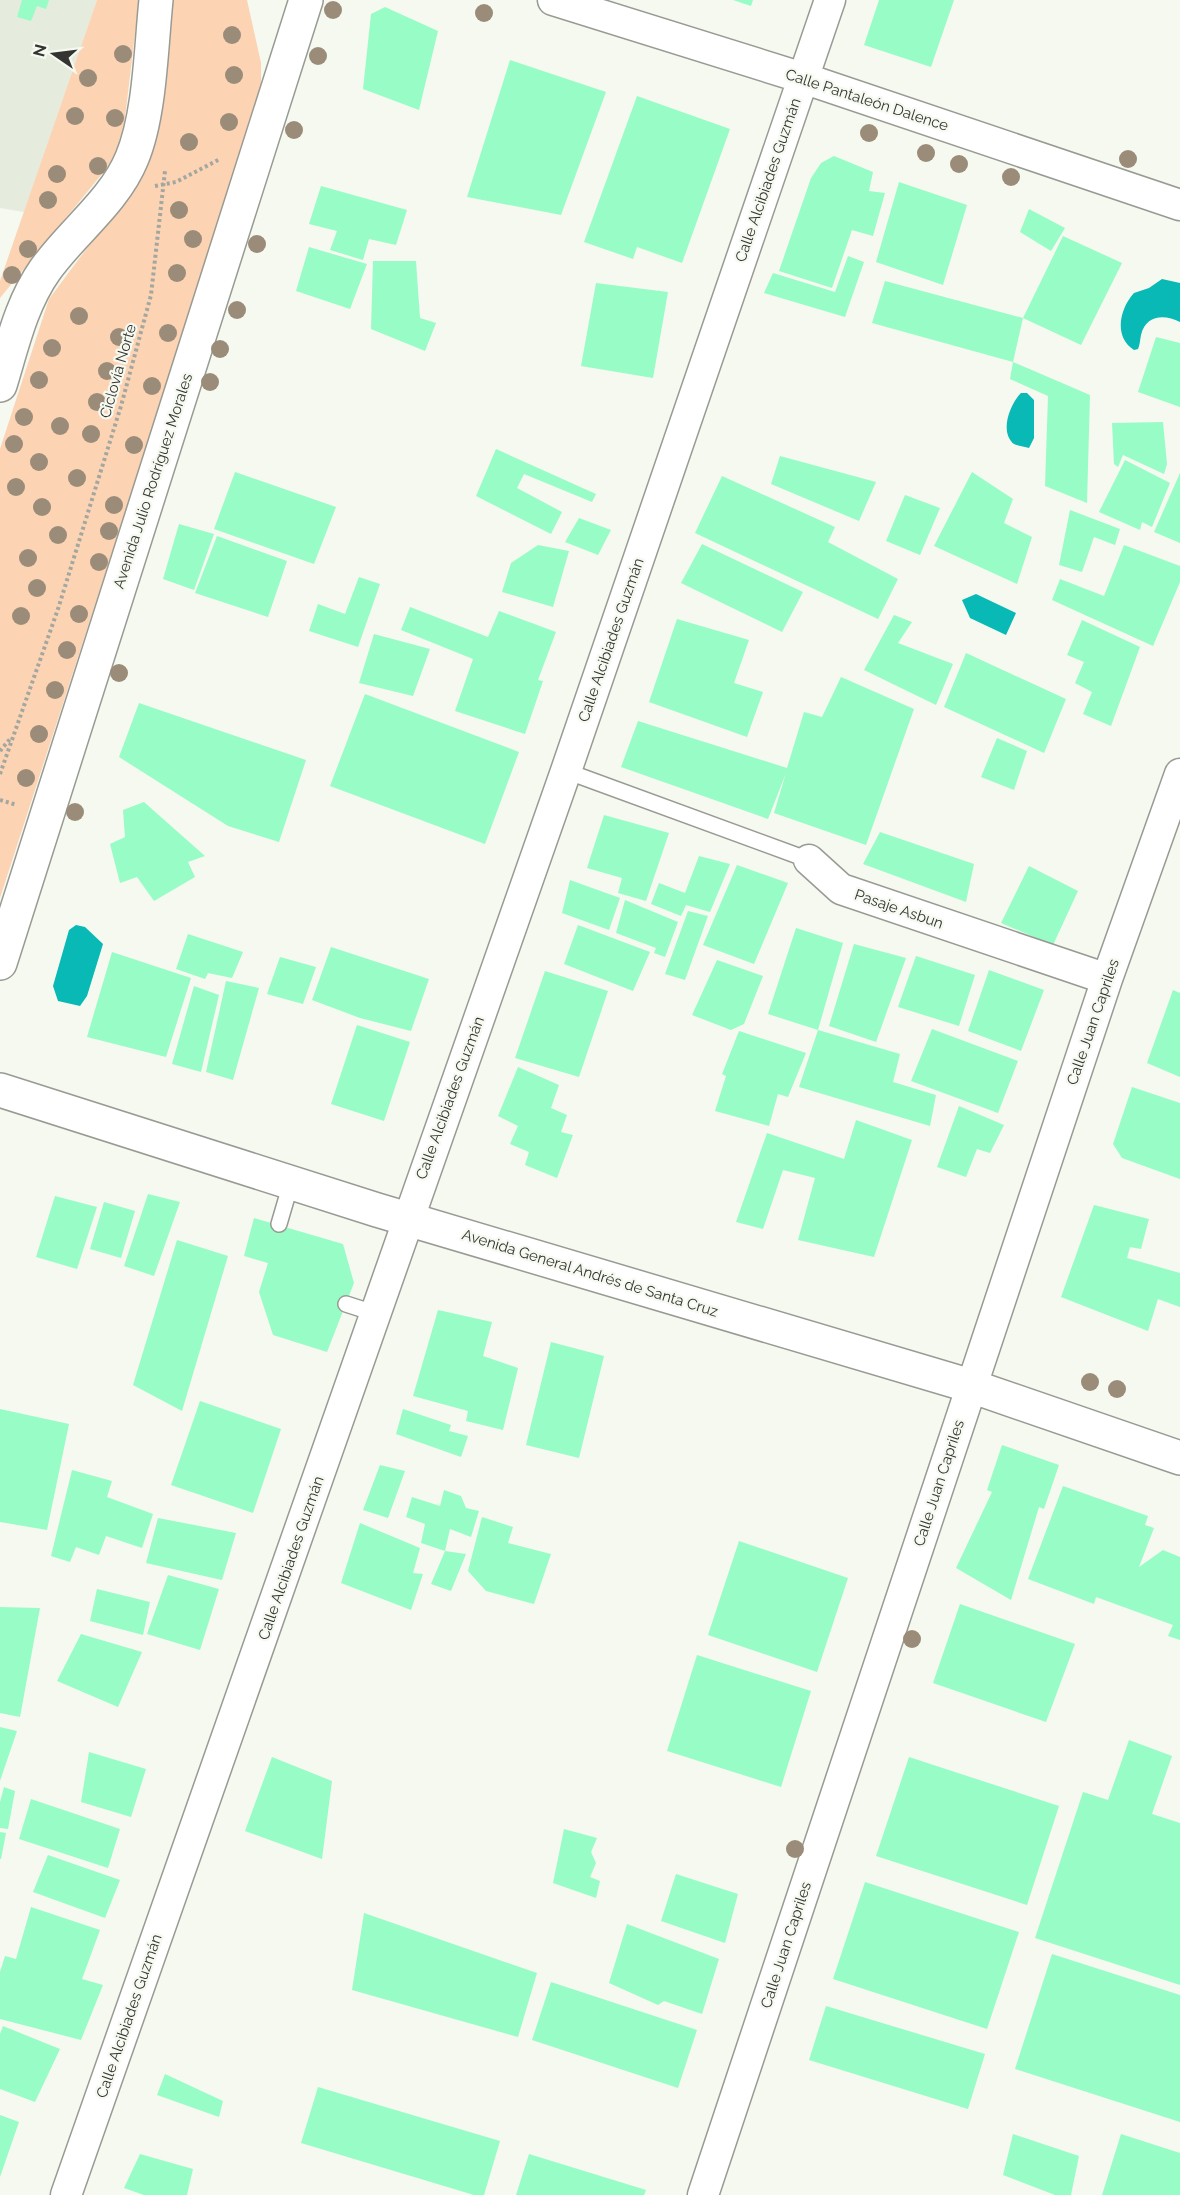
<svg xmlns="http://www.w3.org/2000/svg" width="1180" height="2195" font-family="Raleway,sans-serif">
<rect width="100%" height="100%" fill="#f5f9f0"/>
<path fill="#e5ebdd" d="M0 0H97L24 212 0 208Z"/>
<path fill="#fcd3b3" d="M97 0H139L122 143 106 169 0 298V281Z
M167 0H247L261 63V92L0 898V449L49 299 125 197Z"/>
<path fill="#08b9b5" d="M1162 279 1180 283V322C1164 314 1146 315 1141 335 1140 340 1140 344 1138 349L1134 350C1113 337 1120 308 1134 293L1149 288Z
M1021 393H1027L1034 400V438L1029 448C1025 447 1018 446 1014 444 999 432 1010 404 1021 393Z
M976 594 1016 613 1006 635 970 618 962 600Z
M76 925 85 927 103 944 87 996 80 1006 58 1001 53 986 69 930Z"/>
<path fill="#98fcc6" d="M22 0H49L46 9 37 6 31 21 17 17Z
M733 0H753L751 6Z
M879 0H954L931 67 864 45Z
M385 7 438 31 419 110 363 89 371 14Z
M510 60 606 92 561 215 467 197Z
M637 96 730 129 682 263 637 247 633 259 584 242Z
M834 156 873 172 869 191 885 193 873 236 852 230 832 288 779 271 811 178 821 163Z
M899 182 967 205 943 285 876 262Z
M321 186 407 210 396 245 369 239 363 260 330 250 337 231 309 224Z
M1029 209 1065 228 1051 251 1020 232Z
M1063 236 1122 263 1081 345 1023 318Z
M309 247 367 264 350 309 296 291Z
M848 256 864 262 845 317 764 293 773 273 835 292Z
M373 261H416L420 318 436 323 425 351 371 329Z
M885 281 1023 318 1013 362 1090 395 1087 503 1045 486 1048 396 1010 379 1013 362 872 323Z
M596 283 668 292 653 378 581 366Z
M1156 337 1180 343V407L1138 392Z
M1163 422 1167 464 1164 474 1123 455 1118 467 1114 464 1112 423Z
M496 449 596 494 592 502 524 474 517 488 562 512 551 534 476 496Z
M780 456 876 482 859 521 771 484Z
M1125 460 1170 483 1152 527 1142 522 1140 530 1099 512Z
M235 472 336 507 314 564 214 529Z
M972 472 1013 499 1004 523 1032 537 1017 584 934 546Z
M1180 473V543L1154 532Z
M722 476 835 527 828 542 898 579 878 619 695 533Z
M905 495 940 508 920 555 886 541Z
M1070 510 1120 529 1115 545 1094 537 1082 572 1059 565Z
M579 518 611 530 598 555 565 542Z
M179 524 214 534 194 590 163 579Z
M217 536 287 561 268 617 195 593Z
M702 544 803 592 782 632 681 583Z
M538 545 569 551 553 607 502 592 511 563Z
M1124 545 1180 566V582L1153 646 1052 600 1060 579 1104 596Z
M359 577 380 584 358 647 309 631 318 604 345 614Z
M410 607 488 637 499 611 556 632 538 680 543 681 525 734 455 711 473 659 401 630Z
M894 615 912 622 898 643 953 664 936 705 864 670Z
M677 619 749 640 734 683 763 692 747 737 649 702Z
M1082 620 1140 647 1111 726 1083 714 1092 692 1075 683 1084 662 1067 655Z
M374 634 430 649 413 696 359 683Z
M966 653 1066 699 1044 753 944 707Z
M841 677 914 709 866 845 774 813 786 773 768 819 621 767 638 721 787 768 804 712 822 717Z
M365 694 519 752 485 844 330 786Z
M139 703 306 760 279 842 228 826 119 757Z
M997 738 1027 751 1014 790 981 777Z
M144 802 205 856 188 862 195 877 154 901 137 877 120 883 110 844 125 837 123 810Z
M604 815 669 833 646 901 618 893 622 878 587 868Z
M880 832 974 864 966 902 863 864Z
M699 856 730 864 710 912 686 905 681 916 651 904 659 883 685 893Z
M737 865 788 883 754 964 703 945Z
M1029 866 1078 891 1053 945 1001 923Z
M570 880 620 898 609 930 562 913Z
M625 900 678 922 665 957 654 953 656 948 616 933Z
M688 911 708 916 685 980 665 974Z
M578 925 650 952 633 991 564 964Z
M796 928 843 943 818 1030 768 1014Z
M188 934 243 952 232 978 208 973 205 979 176 969Z
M854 944 906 958 876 1042 829 1026Z
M331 947 429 979 411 1031 360 1018 312 1000Z
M112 952 191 978 166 1057 87 1037Z
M916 956 975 975 959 1026 898 1007Z
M280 957 316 967 303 1004 267 994Z
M717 960 763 976 744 1024 731 1030 692 1015Z
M989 970 1044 990 1021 1051 968 1031Z
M545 971 608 991 579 1077 515 1058Z
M226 981 259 988 233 1080 206 1072Z
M194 986 219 995 201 1072 172 1064Z
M1173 990 1180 993V1077L1147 1063Z
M357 1025 410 1042 384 1121 331 1104Z
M932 1029 1018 1061 998 1113 911 1081Z
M818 1030 900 1054 893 1082 936 1095 930 1126 799 1087Z
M739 1031 806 1053 788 1097 778 1094 769 1126 715 1111 726 1076 722 1074Z
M518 1067 559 1085 551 1108 567 1115 561 1132 573 1135 557 1178 525 1165 529 1152 510 1144 518 1126 498 1116Z
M1132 1087 1180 1103V1179L1122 1158 1113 1144Z
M959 1106 1004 1125 990 1153 977 1149 966 1177 937 1167Z
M856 1120 912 1140 874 1257 798 1240 815 1178 783 1170 763 1229 736 1222 767 1133 844 1159Z
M148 1194 180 1202 154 1276 124 1266Z
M55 1196 97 1207 77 1269 36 1257Z
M104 1202 135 1211 121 1258 90 1249Z
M1094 1205 1149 1219 1141 1249 1130 1247 1127 1258 1180 1273V1307L1158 1299 1148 1331 1061 1297Z
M254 1218 343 1244 354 1283 327 1352 273 1335 259 1292 268 1263 244 1256Z
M177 1240 228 1256 182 1411 133 1385Z
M438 1310 492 1322 483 1356 518 1368 503 1430 466 1421 468 1411 413 1396Z
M551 1342 604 1356 579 1458 526 1445Z
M200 1401 281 1429 253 1513 171 1485Z
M0 1409 69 1424 47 1530 0 1522Z
M403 1409 451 1425 449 1431 468 1436 461 1457 396 1434Z
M1002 1445 1059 1465 1044 1509 1039 1507 1011 1600 956 1568 992 1492 987 1490Z
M380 1465 405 1471 388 1518 363 1510Z
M72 1470 112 1481 107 1497 153 1514 142 1548 106 1536 99 1555 76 1547 70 1562 51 1556Z
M1063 1486 1148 1516 1145 1525 1154 1528 1139 1567 1163 1550 1180 1557V1640L1168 1636 1173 1625 1096 1597 1094 1604 1028 1579Z
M444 1490 461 1496 466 1508 479 1511 471 1537 450 1529 445 1551 421 1543 425 1524 406 1517 412 1497 440 1506Z
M482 1517 513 1527 508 1543 551 1554 534 1604 486 1591 468 1571Z
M158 1518 236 1533 222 1580 146 1563Z
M360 1523 420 1548 413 1573 423 1574 411 1610 341 1583Z
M739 1541 848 1578 817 1672 708 1635Z
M445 1551 466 1554 451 1591 431 1584Z
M168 1575 219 1589 200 1650 147 1634Z
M97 1589 150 1602 143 1635 90 1621Z
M960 1604 1075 1644 1046 1722 933 1683Z
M0 1607 40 1608 20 1717 0 1713Z
M81 1634 142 1652 118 1707 57 1681Z
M697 1655 811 1691 781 1787 667 1751Z
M0 1727 17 1731 0 1781Z
M1129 1740 1172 1756 1152 1814 1180 1823V1985L1035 1938 1083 1792 1108 1800Z
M89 1752 146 1769 131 1817 81 1802Z
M272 1757 332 1781 322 1859 245 1831Z
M909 1757 1059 1806 1027 1905 876 1856Z
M4 1787 15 1791 8 1829 0 1828V1802Z
M31 1799 120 1829 108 1868 19 1839Z
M564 1829 597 1838 591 1852 596 1863 590 1877 600 1881 596 1898 553 1883Z
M0 1832 6 1833 1 1859H0Z
M48 1855 120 1880 105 1918 33 1892Z
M676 1874 738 1894 725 1943 661 1921Z
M865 1882 1019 1932 987 2029 833 1979Z
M31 1907 100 1930 82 1979 103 1985 81 2040 0 2019V1972L5 1956 16 1959Z
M364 1913 537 1973 518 2037 352 1990Z
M627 1924 719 1959 702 2014 664 2001 658 2005 609 1983Z
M1052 1954 1180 1995V2122L1015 2069Z
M551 1982 697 2030 678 2088 532 2040Z
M826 2006 985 2054 968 2109 809 2060Z
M3 2026 60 2049 35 2102 0 2089V2034Z
M165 2074 223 2101 219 2117 157 2095Z
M318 2087 500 2141 484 2195H474L301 2143Z
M0 2115 19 2122 0 2177Z
M1013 2134 1079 2156 1071 2195H1055L1003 2175Z
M1121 2134 1180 2153V2195H1102Z
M140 2154 193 2169 187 2195H144L124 2188Z
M529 2154 646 2190 644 2195H516Z"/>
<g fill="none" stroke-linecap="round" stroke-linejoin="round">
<defs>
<path id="lane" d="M566 771 809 860
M279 1224 291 1183
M346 1304 377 1314"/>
<path id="street" d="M553 0 803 78 1180 205
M809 860 841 889 1107 979
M66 2195 566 771 830 0
M703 2195 1107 979 1180 774"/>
<path id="secondary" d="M0 385C12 346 21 304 45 270 72 232 114 202 132 158 150 115 151 48 156 0
M0 963 306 0
M0 1090 377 1210 971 1386 1180 1458"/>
</defs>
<use href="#lane" stroke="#989b93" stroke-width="18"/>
<use href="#street" stroke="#989b93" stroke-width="33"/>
<use href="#secondary" stroke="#989b93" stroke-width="36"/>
<path stroke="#a4a7a0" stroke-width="4" stroke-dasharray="3 3" stroke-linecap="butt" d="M155 186 176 182 220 159
M0 751 10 739
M0 774 58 609 121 406 151 295 165 171
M0 800 17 805"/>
<use href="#lane" stroke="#fff" stroke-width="15"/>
<use href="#street" stroke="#fff" stroke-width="30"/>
<use href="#secondary" stroke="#fff" stroke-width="33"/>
</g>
<g fill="#9b8c79">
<circle cx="333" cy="10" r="9"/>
<circle cx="484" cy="13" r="9"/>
<circle cx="232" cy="35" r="9"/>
<circle cx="123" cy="54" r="9"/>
<circle cx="318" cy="56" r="9"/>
<circle cx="234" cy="75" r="9"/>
<circle cx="88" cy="78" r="9"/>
<circle cx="75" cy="116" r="9"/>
<circle cx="115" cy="118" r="9"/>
<circle cx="229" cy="122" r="9"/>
<circle cx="294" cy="130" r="9"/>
<circle cx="869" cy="133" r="9"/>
<circle cx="189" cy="142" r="9"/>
<circle cx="926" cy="153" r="9"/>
<circle cx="1128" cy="159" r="9"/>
<circle cx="959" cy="164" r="9"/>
<circle cx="98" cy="166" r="9"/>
<circle cx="57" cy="174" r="9"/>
<circle cx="1011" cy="177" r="9"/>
<circle cx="48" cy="200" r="9"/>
<circle cx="179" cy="210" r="9"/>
<circle cx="193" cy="239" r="9"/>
<circle cx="257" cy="244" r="9"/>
<circle cx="28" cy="249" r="9"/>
<circle cx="177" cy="273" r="9"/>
<circle cx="12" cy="275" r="9"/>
<circle cx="237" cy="310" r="9"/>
<circle cx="79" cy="316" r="9"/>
<circle cx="168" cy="333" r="9"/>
<circle cx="119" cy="337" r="9"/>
<circle cx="52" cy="348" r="9"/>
<circle cx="220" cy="349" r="9"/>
<circle cx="107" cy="371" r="9"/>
<circle cx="39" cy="380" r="9"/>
<circle cx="210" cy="382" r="9"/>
<circle cx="152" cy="386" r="9"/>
<circle cx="97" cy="402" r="9"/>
<circle cx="24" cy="417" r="9"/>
<circle cx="60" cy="426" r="9"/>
<circle cx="91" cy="434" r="9"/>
<circle cx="14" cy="444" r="9"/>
<circle cx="134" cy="445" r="9"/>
<circle cx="39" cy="462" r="9"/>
<circle cx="77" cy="478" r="9"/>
<circle cx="16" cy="487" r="9"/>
<circle cx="114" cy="505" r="9"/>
<circle cx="42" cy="507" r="9"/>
<circle cx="109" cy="531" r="9"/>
<circle cx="58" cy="535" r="9"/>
<circle cx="28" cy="558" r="9"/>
<circle cx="99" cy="562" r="9"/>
<circle cx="37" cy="588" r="9"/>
<circle cx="79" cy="614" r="9"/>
<circle cx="21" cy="616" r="9"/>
<circle cx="67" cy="650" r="9"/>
<circle cx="119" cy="673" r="9"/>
<circle cx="55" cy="690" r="9"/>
<circle cx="39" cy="734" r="9"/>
<circle cx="26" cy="778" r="9"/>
<circle cx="75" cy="812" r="9"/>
<circle cx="1090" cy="1382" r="9"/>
<circle cx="1117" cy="1389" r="9"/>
<circle cx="912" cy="1639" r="9"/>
<circle cx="795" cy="1849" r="9"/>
</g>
<g text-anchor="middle" stroke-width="4.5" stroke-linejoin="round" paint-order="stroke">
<g font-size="15" fill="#343532" stroke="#f5f9f0">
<text transform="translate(867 100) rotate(18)" y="5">Calle Pantaleón Dalence</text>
<text transform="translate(768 180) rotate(-71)" y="5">Calle Alcibiades Guzmán</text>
<text transform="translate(118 371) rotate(-74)" y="5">Ciclovía Norte</text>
<text transform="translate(153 481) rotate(-72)" y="5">Avenida Julio Rodríguez Morales</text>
<text transform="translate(611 640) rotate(-71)" y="5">Calle Alcibiades Guzmán</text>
<text transform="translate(899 909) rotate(19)" y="5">Pasaje Asbun</text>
<text transform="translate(1093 1022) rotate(-71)" y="5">Calle Juan Capriles</text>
<text transform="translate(450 1098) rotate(-70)" y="5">Calle Alcibiades Guzmán</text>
<text transform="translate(590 1273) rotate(17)" y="5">Avenida General Andrés de Santa Cruz</text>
<text transform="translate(939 1483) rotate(-72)" y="5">Calle Juan Capriles</text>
<text transform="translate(291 1558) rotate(-71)" y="5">Calle Alcibiades Guzmán</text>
<text transform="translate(786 1945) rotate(-72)" y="5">Calle Juan Capriles</text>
<text transform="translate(129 2016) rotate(-71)" y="5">Calle Alcibiades Guzmán</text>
</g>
</g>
<g transform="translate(54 54) rotate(284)" stroke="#f5f9f0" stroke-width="4.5" paint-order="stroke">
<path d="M0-4.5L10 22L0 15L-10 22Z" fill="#343532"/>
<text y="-9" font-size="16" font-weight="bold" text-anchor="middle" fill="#343532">N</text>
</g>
</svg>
